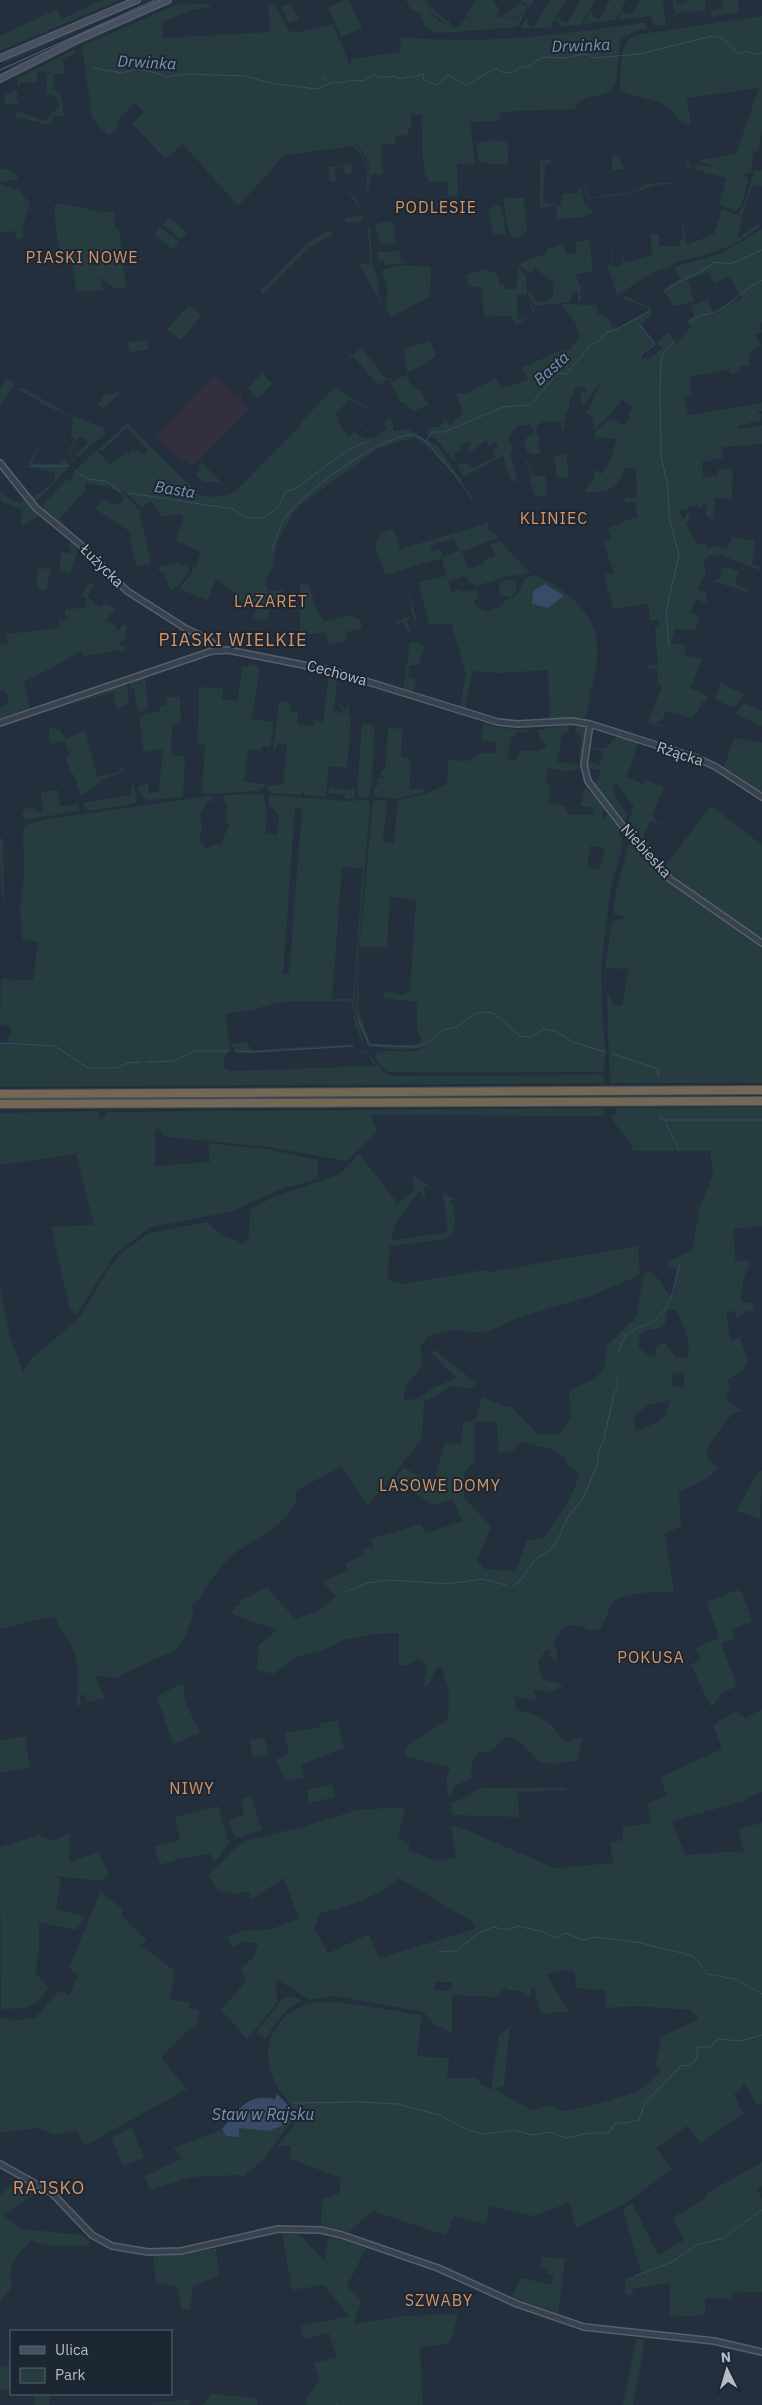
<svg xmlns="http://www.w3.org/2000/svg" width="762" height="2405" font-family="'IBM Plex Sans',sans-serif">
<rect width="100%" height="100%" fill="#242f3e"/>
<path fill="#32303f" d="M215 375 237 397 241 394 243 396 241 401 249 409 191 467 185 460 183 462 156 435Z"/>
<path fill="#263c3f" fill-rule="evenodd" d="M102 0H120L0 51V36L57 9 62 19Z
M143 0H146L7 62 6 61 0 63Z
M158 0H162L0 76V74L10 69 9 67Z
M344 0H349L362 28 341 37 328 7Z
M406 0H428V5L446 20 451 21 448 25 431 12 430 14 448 26 450 24 456 30 466 18 473 23 478 16 473 22 465 16 476 0H493L499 9 496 18 504 16 517 20 527 6V4L520 0H533L534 3 528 7 518 27 440 33C428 31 422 26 421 13L411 10Z
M550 0H566L550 28H521L526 18 529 19 527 23 534 27Z
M580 0H595L581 25 556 27 559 26V23L555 21 559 15V19L567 23Z
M610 0H626L616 20 583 24 591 10 593 12 591 15 599 19Z
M640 0H663L666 25 654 26 651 16 619 20 621 11 624 12 623 15 627 13 631 15Z
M676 0 677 4 687 3V0H706L705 10 701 13 700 10 677 14 676 18 672 1Z
M722 0H738V11H742L712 17 710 6 712 10 723 8Z
M173 1 175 2 83 43 15 77 14 75 78 43Z
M180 3 208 4 211 7 189 11 162 22 163 38 270 32 268 4H274L289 31C304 34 318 26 333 25L351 67 350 59 401 52 400 37C479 45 563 35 641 23H645L647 28 631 33 621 39C617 51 620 82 612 89 601 100 582 91 575 109L516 111 500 113 499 121 470 122 475 161 474 165 457 164 458 196H448L447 181 429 182C420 169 423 134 422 115H411V128H408V135L395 136V144H381L383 174 371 175 367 198 369 164 358 145H357C366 161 374 179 363 196 371 176 367 162 354 146L285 155 238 206 183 144 165 159 132 123 144 112 135 103 116 122 119 127 109 135 99 127 92 117 82 46Z
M290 3 299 19 289 23 281 7Z
M521 3 526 6 517 19 503 15Z
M762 16V133L758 151 753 152 751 173H742L749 179 741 206 735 211 719 205 726 178 686 167 687 164 681 162H689L690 167 694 169 696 164 712 167 713 165 700 162V160L736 154 759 88 687 98 691 125C676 123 676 113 666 106 658 100 632 96 619 90 623 71 616 45 635 35Z
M75 49V54L62 59 65 73 53 75 55 90 61 95 64 115 53 117 51 125 14 117 18 111 44 121 60 106 56 98 50 94 46 95 47 74 51 73 37 71V82L20 83 18 87 17 79Z
M14 91H17L18 96 14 98 18 99V104L5 105V95Z
M495 140 507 142 509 162 506 165 482 163 478 159 477 143Z
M612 154 620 157 624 169 607 172 612 170Z
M551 159V162L545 165 543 203 561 206 562 196 564 194 578 193V188H581L584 202 592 210V213L582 217 557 219 556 206 540 208V161Z
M352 164 353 173 345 174 346 182 344 166 335 168 336 180 340 181C349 192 366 206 362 221L348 223 343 218 362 216 361 210 340 181 330 182 328 167Z
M0 169H7L17 174 18 179 0 182Z
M755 170 762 171V187L753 184 742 215 738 213 743 207Z
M663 182 678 184 655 185 631 194 587 199 584 187H586L588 198 632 192 638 190 643 185Z
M0 184 19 190 30 204 22 229 23 238H16L15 231 0 233Z
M505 194V198H524L527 232 518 238 513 237 509 233 503 198Z
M58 203 103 212 114 211 115 229H119L120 235 115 237 120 236 126 287 114 288 100 277 104 291H76L71 251 65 252 58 247 54 207Z
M498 205 502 209 506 235 493 234 489 210H485Z
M722 209 742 217 738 238 759 224V227C733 248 708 256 676 262 671 268 664 268 659 270 646 274 628 290 617 295L606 260 609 265 613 267 609 232 614 267 623 264 622 252 625 263 653 255 650 234H659V246H680V239L677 237H680V240L684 239C683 232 680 224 686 218L683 223 687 245 714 234Z
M169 217 187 233 181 240 163 225Z
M393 221 396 244 384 245 383 242 380 243 375 226 379 223Z
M367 225 370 228 372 263 379 284V298L383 300 381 303 359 264 371 263Z
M160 227 179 242 173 250 154 234Z
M762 229V323L760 324 762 332 755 335 762 346 749 352 750 356 748 359 751 365 739 367 740 372 730 374 729 369 689 377 692 396 682 397 685 400 688 415 762 403V411L757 412 758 414H762L761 420 738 426 739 429 762 425V444L722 447 723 458 702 462 703 477 717 476 719 469H733L732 499 715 498 713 519 706 516V504L698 509V503H696L694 508 690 506 685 511 681 509 679 512 684 520 686 514 690 513 689 521 685 522C691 529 691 537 698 544H705L708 549 713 545 726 549 732 537 755 541 752 564 761 567 759 570 718 554H716L719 557 711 555 704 560 706 578 702 577 698 590 706 592V603L696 599 691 613 700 617 695 630 675 629 671 644 686 645 684 655 703 659 690 688 706 695 708 699 706 702 702 701 698 712 692 718 666 711 663 719 656 722 667 728 648 722 662 686 657 685 658 669 649 668 647 665H658L655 627 659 626V620H650L648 604 613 609 604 575 614 572 603 542 611 539 608 528 638 516 635 501 625 502V498L637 497 636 469 624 468C618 491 606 493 586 492L585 489 594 479V471H599L600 475 610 461 617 439 599 437V440L582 439H598L594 436 595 431 610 419 624 425 629 417V411L633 407 622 400 607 418 593 430V418L586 413 601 383C592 389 592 398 584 405L581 403V392H587L584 387H576L570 400 568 411 566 412 564 431 562 430 561 421 542 422 537 426 536 433 538 435 540 454 532 455 527 451 524 442 529 435H534V429L529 425 517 426 509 437 510 444 515 448 510 452 517 482 511 480 503 456 464 477 457 465 467 463 473 468 496 457 492 450 498 447 495 441 489 445 486 440 470 453 467 449 471 446 468 441 460 446 463 449 456 454 453 453 456 463 439 443 426 432 432 426 437 428 444 422 445 417 450 425 463 414 456 394 468 393 495 378 501 388 528 380 522 368 564 349 570 350 580 335 575 322 561 305 555 306C568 302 584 307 598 304L596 305 598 314 610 319 611 326 616 329 650 309 622 298 626 296 651 308 652 315 641 324 655 343 639 354 643 360 646 358 648 360 662 349 656 342 668 333 677 343 692 326 686 320 694 317 691 306 710 298 708 301 714 313 742 298 729 277 714 283 709 272 688 280 694 302 674 306 664 291 672 283 680 279 675 267 722 253Z
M326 232H330L333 235 309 247 263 294 261 293V290L307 243Z
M589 239 593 271 575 274 582 290 580 291 581 301 578 302V291L571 294 570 302 536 306 530 299 529 292H531L532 296 537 302 547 300 553 296 554 283 534 267 533 272 529 273 518 264 545 254 547 249 564 244 566 254 576 253V242Z
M377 246 378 252 400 251 401 262H412L385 265 384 260 379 261Z
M399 265 431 267 430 296 392 317 385 309 388 294 382 270Z
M518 268 526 276 527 297 534 308V313L531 315 533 309 525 295H517V320L528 317 519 324H515L511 316 484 317 482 288 468 286 467 274 487 269V272L492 271 493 273H496L500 285H504L505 289H516Z
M189 305 202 316 180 340 167 329Z
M147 340 148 350 129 352 128 342Z
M430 341 436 356 422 366 407 372 404 349Z
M361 348 386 378 389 377 392 381 407 375 409 382 418 391 420 390 429 405 413 411 404 402H400L389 379 378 385 353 356 347 360 351 354 353 355Z
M262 373 273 384 258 398 248 388Z
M7 378 14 382V386L0 405V388Z
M21 387 58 408V410L104 428 105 433 102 436 97 434 101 437 78 457 73 452 76 454 88 443 84 438H78L74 442 76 445 69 453 75 460 74 462 69 455 70 446H73L74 438H71L73 417 50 408 18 389Z
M335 387 369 409 363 417 368 410 349 399 338 412 344 408 336 413 339 424 349 437 363 422 365 423 355 431C365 443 378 438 387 427L384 424 388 418 393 421V431L408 429 438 446 474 500 472 501C457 477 438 454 415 437L379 448 300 505 294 512 277 543 273 566 266 578 265 586 270 591 283 590 282 605H270L268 621 253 618 256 607 235 599 237 594 216 579 208 600 179 589 191 574 193 567 195 568 201 552 176 541 184 516 179 514 161 517 151 501 142 508 125 492 124 493 139 510 151 564 137 567 129 537 132 533 94 508 104 499 115 505 123 501 122 495 110 487 85 483V491L59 519 70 529 69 531 43 510 44 504 66 480 69 481 74 474 73 473 96 450 110 465 121 456 122 458 127 452 129 454 134 449 133 446 135 448 134 450 136 453 138 450 143 455 148 451 127 428 103 450 105 452 99 449 127 423 199 495C210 498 224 497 235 492L300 426 301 422Z
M118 392 120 394 104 408 98 405 104 395Z
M37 446 38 447 32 464H59L64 458 70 465 37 501 28 494 35 497 36 494H39L55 479V472L15 464 28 467Z
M566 454 569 477 557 478 554 456Z
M525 460H529L527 462 534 476H545L547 495 535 496 530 480 532 478Z
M201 462 221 482H203L196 475 201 470 198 466Z
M1 491 8 498 21 503 22 500 25 501 39 516 21 527 22 509 0 501Z
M481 515 488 524 489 531 493 532 498 538 460 552 463 553 468 569 485 564 484 560 495 556 491 544 500 541 530 573 504 577 477 586 468 581 466 576 449 581 451 592 457 590 464 592 477 589 479 598 474 601 476 606 485 612 502 606 504 601C518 596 519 592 524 579L534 575C561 585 595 612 597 644 598 658 595 673 592 687H589C590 697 590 711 584 718H550L548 670 498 673 472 671 465 709 460 707 466 674 451 623 429 625 418 582 446 576 442 558 385 575 375 545 381 533 394 529 400 549 486 524ZM454 539 459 551 443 557 440 549 433 552 430 545ZM545 584 557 603 533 591Z
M71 541 78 548 70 574 59 571 61 551 69 554 71 549 68 545Z
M177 562 188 566 190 570 181 583 171 591 164 572 161 573 157 567Z
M726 567 739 571 735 583 744 588 748 587 746 592 714 581 720 579 722 569Z
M51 568 46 590H40L36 583 38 569Z
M499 588a9 9 0 1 1 18 0a9 9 0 1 1-18 0Z
M87 582 94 585 87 598 94 601 93 604 101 607 103 603 116 608 105 621 114 624 118 631 124 624 127 627 126 639 120 643 121 646H126V650L131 648 121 652 119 650 83 656 81 651C65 661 50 669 32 677L30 679 33 689 29 679 24 681 30 709 0 719V707L9 704 6 692 0 690V645L8 644 6 634 60 628 59 616 61 620 68 618 65 615V609L85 608 87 598 81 596 87 585Z
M303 584 308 585C314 596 315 613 325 621L349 615 360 620 362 628 346 632 347 641 329 644 325 633 304 634V631H300V585Z
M410 595 418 626H426L411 627 409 635 402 622 397 624V621L408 617 407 613 410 619 407 620 409 627 417 626 410 609 412 606 409 597 406 598Z
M413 642 422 644 424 648 419 665H410L408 677 414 678 416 681 413 692 403 689 410 644Z
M250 664 260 666 252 719 274 722 270 747 262 746 261 751 248 749 244 782 265 784 264 787 258 791 202 794 205 744 198 745 199 687 223 688 222 699 237 701 243 666 248 667Z
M329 673 337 676 334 712 346 713V711L342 710 339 704 342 702V707L347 709 348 702 349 703V717L351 718 347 768 329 766 326 794 323 797 305 795 302 788V795L271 793 267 789V785H283L287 744 277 743 276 749H273L279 703 280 701 291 703 290 711 298 712 297 724 313 726 314 720 323 722Z
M145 677 148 709 138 713 134 688H130V682Z
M721 683 744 695 734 708 714 699Z
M123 684 127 686 129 703 116 710 114 692 79 702 78 701 100 694Z
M377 689 371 792 367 797 359 798 357 791 362 724 375 725Z
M167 697H180L181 724 172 725 171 755 185 757 183 792 182 797 148 800 141 796 138 787 148 783 149 793 159 791 163 749 144 752 139 718 147 713 160 712V706H166Z
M744 703 762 711V726L735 714Z
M483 723C498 727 515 731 533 730L526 733 516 731 515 737H511L507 759 515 760 520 751H539L547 746 541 741 537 730C547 729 562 724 568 726L569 732 563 733 559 743 561 742 557 762 581 766 579 769 567 772 548 768 545 783 551 785 548 803 564 806 569 815H593L594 808 580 806 584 790 587 788 604 809 602 820H604L605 815H608L619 829 623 845 611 886 601 968 603 1028 606 1053 603 1072H388L380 1066 375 1057 377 1052C392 1049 412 1055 424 1047L401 1050 370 1046 359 1028 356 1010 360 942 373 800 390 801H387L383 841 394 843 398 801H394L425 794 447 784 448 760 468 761 481 753H496V742L481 740ZM590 846 605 848 600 869 587 868ZM390 897 416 900 410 991 403 995 384 991V998L417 1002V1029L422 1042C405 1047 388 1045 371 1043L358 1010 360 947H387Z
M578 725 584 727 587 732 583 762H581L579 758 581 737 574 732Z
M49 727 61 731 65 740 85 730 97 777 119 772V769L128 767 120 773 100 780V783L81 796 74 775 71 773 66 758 70 756 65 741 50 744Z
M388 728 402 729 401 757 411 759 409 790 425 788 424 792 397 799 374 796V762L373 786 377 787 378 779 385 777 381 775V770L385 771Z
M617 736 638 743 627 777 643 784 646 780 664 787 652 815 656 821 663 825 650 821 644 836V840L650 842 647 848H644L626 827 634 807 617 784 613 787 616 799 628 814 624 824 594 785 600 774V769H588V760L589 762 600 765 603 752 590 747 605 749Z
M734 738 762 743V793L724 767Z
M351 784 355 788V798C347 799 338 799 330 797L345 799V795L329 793V788L353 790Z
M131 786H134L137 800 134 804 87 811 83 803 131 795Z
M58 790 60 806 77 805 78 801 79 811 24 820 22 815 25 809 32 808 40 813 43 811 41 792Z
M226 795H264L267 817 265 833 277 835 279 816 269 805V795L345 801 367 800 370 804 354 1007C354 1020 364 1034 363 1045L355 1024 353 1007 350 1001H283L286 1002 271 1004 253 1010 226 1014 230 1049 224 1058V1067L230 1071 375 1066 368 1054 361 1050H364C377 1056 375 1073 394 1076L603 1075 605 1083 0 1087V1044L7 1042 11 1032 10 1026 0 1024 1 979 33 980 38 942 23 940 20 911 24 876 23 828 29 824 42 820 210 796 213 797 214 800 207 802 200 815 202 830 199 836 201 843 207 849 212 845H220L229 825 226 822 227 806 223 796ZM295 808H302L289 974 283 975ZM342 867 363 868 353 998 332 999Z
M711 806 733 822 745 806 733 823 762 845V940L700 897 664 867Z
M3 838 4 903C0 895 0 852 0 839Z
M629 844H633L672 884 762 948V1083H610L607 996 610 997 613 1005H622L629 969 606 968 605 987V967L612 924 615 920 625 918V916L616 915 613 912 616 890Z
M247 1042 251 1050 354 1044 351 1047 250 1053H236L231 1044Z
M762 1107V1226L734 1229 735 1261H750L743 1281 741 1300 746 1303H753L754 1311H747L736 1319 735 1311 726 1312 730 1340 740 1338 748 1361 744 1369 727 1380 730 1387 726 1396 729 1403 744 1411 732 1414 709 1444 706 1456 718 1469 709 1477 679 1492 681 1526 665 1534 674 1592C659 1592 621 1591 612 1604 605 1615 608 1621 597 1631 584 1631 571 1619 562 1630 557 1635 555 1638 554 1645L558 1650 556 1652 557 1661 550 1655 551 1651 547 1649 538 1661 542 1679 564 1685 553 1692 533 1690 538 1701 514 1696 516 1700V1710C545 1715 548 1722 566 1742L583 1737 577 1761C567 1762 554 1765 545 1763 532 1761 524 1739 506 1737L491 1751 479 1752 472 1763 471 1779 454 1786 453 1794 449 1796 446 1781 450 1767 406 1757 404 1750 413 1741 448 1720 449 1693 441 1666 436 1668 428 1686H424L426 1664 419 1659 408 1665H399V1633L376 1634 343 1640 320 1652 298 1656 274 1674 257 1670 258 1646 277 1630 231 1614 235 1607 240 1605V1601L267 1587 295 1619 317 1612 336 1597 323 1582 348 1570 345 1564 364 1554 362 1549 367 1547 374 1550 370 1539 421 1524 426 1533 463 1521 452 1499 433 1505 394 1479 404 1467 420 1477 435 1478 445 1442 461 1445 463 1422 475 1420 482 1397 505 1407 511 1406 538 1435H558L571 1418 569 1391C593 1378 608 1378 606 1347L636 1317 644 1274 649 1271 659 1280 670 1296 674 1294 677 1272 675 1267H668L669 1261 692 1250 700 1206 713 1175 710 1151H633C629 1136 616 1130 611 1115H616V1108ZM672 1310H676C684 1324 692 1342 687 1358H677L665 1343 656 1346 655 1355 650 1356 638 1348 640 1334C647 1328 657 1331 665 1325L667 1311ZM685 1372 683 1387 672 1386 673 1373ZM670 1400 665 1418H662L660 1422 636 1430 633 1417 648 1405ZM475 1421H497L498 1452 511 1453 520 1442 555 1450 566 1459V1465L580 1474 570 1498 544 1538 527 1540 516 1571 484 1569 477 1560 491 1527 464 1497V1473L474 1462Z
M601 1108 605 1110 602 1116 371 1115 377 1132 347 1161 268 1147 165 1137 158 1128 155 1131V1166L210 1162 208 1143 267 1149 318 1160V1179L281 1189 232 1211 149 1228 115 1254 77 1314 70 1309 51 1227 94 1225 76 1154 0 1165V1113L99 1111V1117H105L106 1112Z
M359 1154 396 1201 395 1206 414 1190 412 1179 414 1176 430 1186H424L425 1200 420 1190 394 1226 391 1240 445 1233 448 1228 443 1193 458 1201 451 1200 450 1203 454 1204 455 1228 450 1236 441 1240 390 1246 387 1275 389 1280 402 1284 484 1270 489 1272 638 1246 640 1275 591 1296 514 1319 500 1327 483 1333 452 1330 428 1336 420 1347C428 1371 417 1369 405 1387L404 1401 419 1398 435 1387 457 1378 431 1353 435 1350 476 1383 471 1389 452 1386 424 1402 422 1439 368 1506 341 1467 295 1491C306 1517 245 1543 230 1557 220 1567 211 1580 203 1591L202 1596 190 1608 194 1611 186 1636 175 1650 115 1678 95 1675 105 1698 87 1702 85 1695H80L81 1704 76 1707C78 1687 81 1661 70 1643 64 1635 59 1626 54 1616L0 1629V1285L9 1334 23 1372 31 1359 80 1317 108 1269 121 1253 149 1233 207 1222 221 1235 238 1241 241 1244 245 1243 249 1235 250 1209 274 1197 340 1174Z
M758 1471H762L760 1519 737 1511Z
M737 1590 742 1592 752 1622 732 1629 735 1639 721 1643 737 1686 724 1692 711 1707 691 1665 700 1659 696 1648 719 1638 707 1602Z
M180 1684 184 1685C182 1701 194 1718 200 1733L173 1744 157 1697Z
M762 1709V1792L747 1797V1800L672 1821 685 1855 744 1851 738 1829 762 1823V2103L758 2106 744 2084 734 2095 744 2114 715 2132 701 2144 687 2126 656 2148 672 2169 624 2204 576 2228 569 2203 532 2216 490 2206 485 2224 454 2216 446 2235 373 2211 349 2232 321 2225 322 2199 339 2194 341 2178 289 2158 291 2146H277L294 2126 296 2115C289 2100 274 2087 271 2072 266 2055 267 2039 278 2025 301 1995 332 2001 365 2006 384 2009 403 2012 422 2015L417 2056 449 2058 447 2078H476L482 2085 491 2089 499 2035 510 2026 504 2086 493 2089 533 2110 551 2105 564 2111 590 2106 639 2091 661 2071 655 2064 661 2046 659 2038 699 2019 690 2010 635 2006 605 2008 606 1990 576 1988 575 1973 570 1969 546 1975 569 2011 541 2014 534 1988 531 1989V1997L526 1996 522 1991 508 1990 506 1987 496 1997 452 1995V2033L434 2024 423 2012 335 1996 309 2000 278 1980 275 1981 277 2000 274 2007 247 2039 221 2010 246 1981 241 1968 253 1958 258 1944 243 1941 233 1947 227 1938C241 1928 253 1932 269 1929 279 1927 291 1922 299 1919L284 1878 252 1899 248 1891 235 1894 218 1891 208 1875 233 1850 246 1841 306 1826 357 1810 405 1807 398 1837 409 1844V1851L436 1861 456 1857 451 1826 461 1828 555 1868 613 1863 610 1842 623 1840V1827L652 1823 647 1803 667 1796 660 1777 722 1749 713 1725 736 1711 745 1719ZM399 1878 473 1922 475 1929 379 1958 369 1934 328 1953 314 1929 319 1914C348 1905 376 1899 399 1878ZM435 1982H452L451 1990 434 1991Z
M338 1720 344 1748 301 1765 304 1777 286 1781 275 1760 289 1754 285 1733 320 1727V1724Z
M25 1736 30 1767 0 1773V1741Z
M264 1737 269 1754 253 1758 250 1740Z
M332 1784 335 1797 309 1803 307 1790Z
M483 1788H565V1790L518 1792 519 1817 452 1815 451 1803 472 1795 471 1792Z
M251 1795 262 1830 236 1838 228 1820 244 1815 241 1800Z
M218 1806 229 1843 214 1863 210 1854 181 1858 160 1865 155 1847 180 1840 175 1817Z
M70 1833 69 1862 99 1852 109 1875 100 1881 56 1876 61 1881 56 1909 85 1917 76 1930 39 1922V1954L35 1972 48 1987C36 2011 25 2008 1 2009L0 1847 39 1835 54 1841Z
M100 1892 124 1910 121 1915 147 1940 140 1945 175 1971 170 1999 190 2003 189 2008 199 2010 197 2025 183 2035 161 2058 187 2089 84 2146 77 2130 58 2135 35 2128 0 2133V2017L14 2021 35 2018 59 1991 69 1995 78 1975 69 1968Z
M293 1996 303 2001C285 2007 276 2022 266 2038L256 2033 282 1999Z
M290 2123 263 2160 243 2177 241 2175 192 2177 150 2190 144 2177 182 2158 172 2146 177 2147 222 2129 226 2136H239V2128L268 2131Z
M131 2127 144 2158 123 2166 111 2138Z
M762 2162V2186L757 2188 762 2200V2292L732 2293 731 2299 705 2298V2315L670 2317V2283L632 2289 633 2294 626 2295 625 2279 641 2273 623 2209 632 2203 658 2255 684 2240 672 2218 708 2197 707 2193Z
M18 2177 41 2190 3 2215 22 2229 82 2235 90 2242 89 2246 44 2245 31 2240C15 2259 8 2261 12 2287L0 2302V2196Z
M282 2234H299L325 2262 328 2238 347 2240 366 2248 347 2286 361 2301 354 2324 402 2316 458 2314 450 2343 420 2348 423 2405H305L308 2396 320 2380 313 2363 337 2358 329 2333 303 2339 301 2326 349 2316 324 2285 292 2290Z
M216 2248 219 2276 193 2286 190 2309 182 2310 177 2286 156 2282 153 2255H182Z
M542 2257 565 2259 558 2313 512 2297 520 2278 552 2285 554 2275 547 2274 548 2268 541 2267Z
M636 2339 645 2340 633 2405H623Z
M11 2365V2389L0 2391V2366L1 2368Z
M35 2394H51L49 2405H34Z
M211 2394 257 2398V2405H203Z
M191 2399 189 2405 147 2404Z"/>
<path fill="#394c67" d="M545 584 564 596 548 608 532 604 533 591Z
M277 2094 289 2106 290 2123 268 2131 239 2128V2137L226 2136 222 2129C239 2109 247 2093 275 2099Z"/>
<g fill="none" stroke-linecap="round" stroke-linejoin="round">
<path stroke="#394c67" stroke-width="1" d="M93 68 122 73 137 69 157 73 165 77 185 74 245 76 270 83 316 89 335 82 343 83 349 80 363 81 374 75 380 78 394 76 400 79C409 77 416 76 424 74L423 80 437 85 448 75 467 85 496 68 501 72 512 73 521 67 531 66 536 61 544 57 563 58 585 54 595 58 639 54 712 36C724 36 730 46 738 54L747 51 756 55 762 53
M323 77 330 83
M665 291C680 278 700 275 715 262L731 264 762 250
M689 322C697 315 710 315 719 310 735 301 745 288 762 280
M640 355 655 344 640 325
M426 441 461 482
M31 466H68
M75 471 88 479 106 481 120 491
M129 493 233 509 246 518H262L277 509 286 491 295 489 349 449 366 442
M272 550C276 538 279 526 287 515 307 490 379 436 412 435 417 435 421 439 426 441L432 432H444L503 407 530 405 558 373 567 374C573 363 585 355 589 345L599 341 607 332 615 330 650 311
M669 646 666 612 679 555 669 517 668 486 661 456 660 393 661 360 663 354 674 341
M358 1019 369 1044
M0 1043 55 1046 88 1068H116L128 1063 141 1062
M368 1045 417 1047 427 1043 443 1030 457 1027 474 1014 484 1012 494 1013 520 1036 532 1037 543 1029 555 1031 573 1042 605 1052
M235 1051 251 1052 353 1046
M613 1054 658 1069V1077
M147 1062 174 1061 195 1051H229
M660 1115 661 1120H762
M665 1121 679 1150
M618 1354C626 1319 645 1334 661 1314 676 1295 673 1284 680 1263
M513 1585 519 1582 535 1560 550 1550 556 1543 568 1517 583 1498 598 1463V1452L603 1443 614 1393 618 1387 617 1378
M343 1593 367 1583 390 1580 448 1584 482 1579 506 1585
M437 1952 457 1951 477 1934 493 1927 508 1930 517 1926 544 1932 555 1938 565 1933 583 1940 596 1937 641 1943 690 1955 698 1961 707 1974 735 1979 762 1994
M293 2103 359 2102 398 2104 439 2115 466 2129 482 2134 514 2130 533 2135 551 2132 565 2138 590 2133H609L615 2123H626L639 2120 645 2103 682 2065 689 2066 696 2060 698 2047H710L718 2039 741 2041 762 2035
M635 2276 672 2262 697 2245 723 2238 762 2210
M336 2403 338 2405"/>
<defs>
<path id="tertiary" d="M0 463 36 508 81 545 127 591 185 628 209 640 220 650
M0 723 212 651 228 650 333 671 498 722 517 724 572 721 590 724 697 758 716 767 762 797
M590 724 584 765 588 781 624 828 670 879 762 943
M0 2164 52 2193 92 2235 112 2246 148 2252 181 2251 278 2229 321 2230 342 2235 438 2268 517 2304 584 2327 714 2341 762 2352"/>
<path id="secondary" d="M0 58 137 0
M0 79 79 39 168 0"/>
<path id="motorway" d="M0 1094 762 1090
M0 1104 762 1101"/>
</defs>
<use href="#tertiary" stroke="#565f6c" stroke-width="8"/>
<use href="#secondary" stroke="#565f6c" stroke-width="8"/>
<use href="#motorway" stroke="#434c59" stroke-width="10"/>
<use href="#tertiary" stroke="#38414e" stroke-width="5"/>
<use href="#secondary" stroke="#465061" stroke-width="5.5"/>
<use href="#motorway" stroke="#746855" stroke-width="8"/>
<path stroke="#5a6575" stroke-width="1" d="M0 70 155 0"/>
</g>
<g text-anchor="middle" stroke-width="4" stroke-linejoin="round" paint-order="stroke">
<g font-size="15" fill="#b4bcc9" stroke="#1d2633">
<text transform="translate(102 566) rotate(45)" y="5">Łużycka</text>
<text transform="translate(337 673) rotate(15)" y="5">Cechowa</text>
<text transform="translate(680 754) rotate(18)" y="5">Rżącka</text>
<text transform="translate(646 851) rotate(48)" y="5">Niebieska</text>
</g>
<g font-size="16" font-style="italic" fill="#7c92b1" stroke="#1d2633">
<text transform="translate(581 45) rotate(-2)" y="6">Drwinka</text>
<text transform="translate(147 62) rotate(3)" y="6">Drwinka</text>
<text transform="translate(551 368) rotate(-42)" y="6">Basta</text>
<text transform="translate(175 489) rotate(9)" y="6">Basta</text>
<text x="263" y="2120">Staw w Rajsku</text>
</g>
<g font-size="16" letter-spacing="1" fill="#d59563" stroke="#1d2633">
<text x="436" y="213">PODLESIE</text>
<text x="82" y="263">PIASKI NOWE</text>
<text x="554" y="524">KLINIEC</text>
<text x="271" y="607">LAZARET</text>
<text x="440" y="1491">LASOWE DOMY</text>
<text x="651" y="1663">POKUSA</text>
<text x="192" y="1794">NIWY</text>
<text x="439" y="2306">SZWABY</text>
</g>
<g font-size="18" letter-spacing="1" fill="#d59563" stroke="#1d2633">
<text x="233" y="646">PIASKI WIELKIE</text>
<text x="49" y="2194">RAJSKO</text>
</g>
</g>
<rect x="10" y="2330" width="162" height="65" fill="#1d2633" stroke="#59626f"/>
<rect x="20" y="2346" width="25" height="8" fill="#465061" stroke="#59626f"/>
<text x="55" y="2355" font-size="15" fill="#b4bcc9">Ulica</text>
<rect x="20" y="2368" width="25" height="15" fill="#263c3f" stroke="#59626f"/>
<text x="55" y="2380" font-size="15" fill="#b4bcc9">Park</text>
<g transform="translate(727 2370) rotate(355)" stroke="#1d2633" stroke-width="4" paint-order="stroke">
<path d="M0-4L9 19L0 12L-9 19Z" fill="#b4bcc9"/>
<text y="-8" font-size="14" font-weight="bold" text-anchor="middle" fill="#b4bcc9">N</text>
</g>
</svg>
